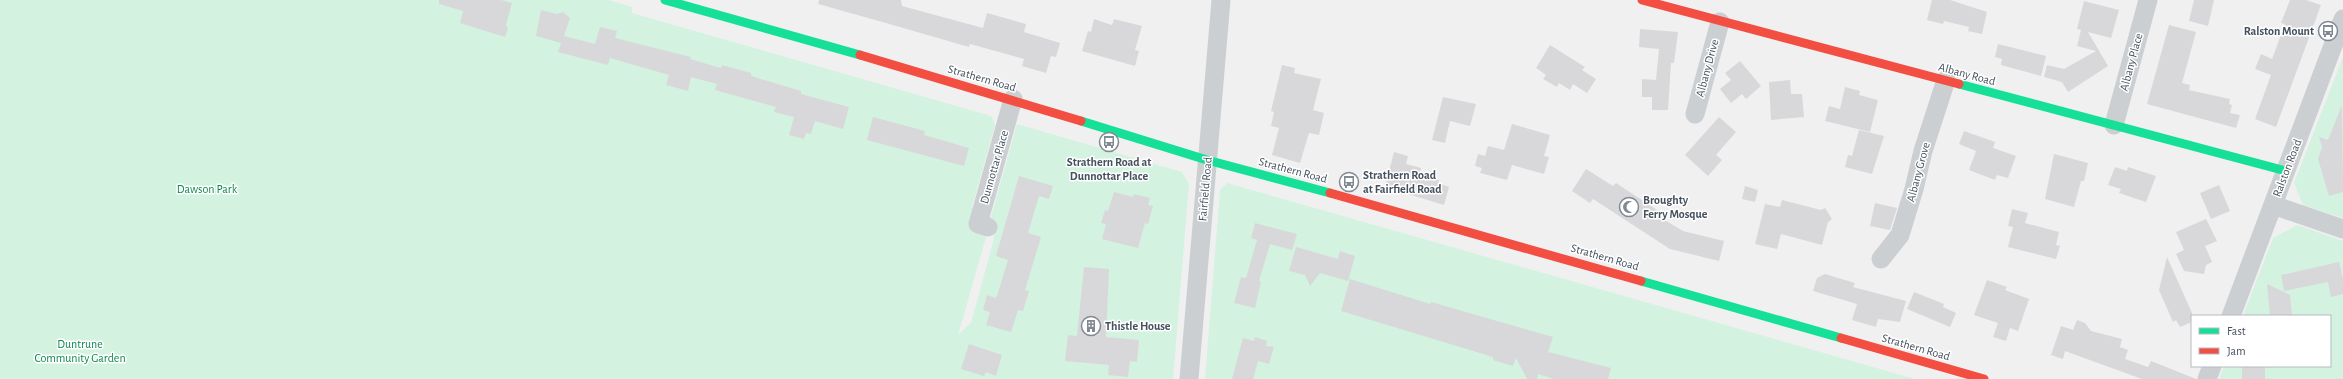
<svg xmlns="http://www.w3.org/2000/svg" width="2343" height="379" font-family="'Alegreya Sans',sans-serif">
<rect width="100%" height="100%" fill="#f1f0f0"/>
<path fill="#d3f2e0" d="M0 0H609L632 7V13L991 116 995 125 972 207 986 237 958 335 971 323 994 239 991 217 1017 124 1182 172 1189 184 1173 379H0Z
M2343 57V218L2303 205 2294 183Z
M1227 183 1915 379H1205L1220 190Z
M2297 225 2343 241V379H2219L2224 366H2330V316H2243L2273 238Z"/>
<path fill="#d8d8da" d="M439 0H501L512 3 506 25 508 28 505 37 460 23 463 11 439 4Z
M819 0H901L902 6 983 28 987 13 1026 24 1024 32 1060 43 1056 57 1051 56 1046 73 1022 66 1024 59 970 44 969 47 886 23 818 4Z
M1932 0H1950L1987 12 1982 34 1968 31 1969 27 1944 21 1943 24 1927 20Z
M2194 0H2214L2208 26 2189 21Z
M2290 0H2306L2321 5 2276 127 2255 119 2271 75 2255 69 2261 54 2272 59 2285 24 2281 23Z
M2084 1 2119 10 2111 38 2088 32 2108 66 2068 92 2062 82 2044 77 2047 65 2064 69 2096 51 2077 46 2081 30 2077 29Z
M541 10 557 14 563 12 570 18 564 36 595 44 600 27 617 31 615 38 691 57 690 59 721 68 722 65 751 73V76L801 91V94L849 107 843 129 815 121 811 134 806 133 804 139 789 135 794 117 774 112 776 107 715 90 717 84 691 77 688 91 666 85 669 75 610 58 608 65 558 52 561 43 536 36Z
M1094 19 1112 25 1114 19 1142 26 1135 50 1139 51 1135 66 1082 51 1088 31 1091 32Z
M2169 25 2196 32 2182 83 2190 85 2189 90 2230 99 2229 104 2232 105 2230 113 2240 115 2236 128 2147 104Z
M1640 29 1678 32 1674 63H1671L1668 110H1652V97H1642V79L1656 80 1659 49 1639 47Z
M1998 44 2046 56 2041 76 2001 65 2002 59 1995 57Z
M1550 45 1585 67 1582 70 1596 79 1587 93 1573 84 1570 90 1559 83 1557 87 1543 79 1546 75 1536 68Z
M1740 61 1761 86 1746 99 1742 94 1731 103 1720 89 1731 80 1725 73Z
M1282 65 1295 68 1294 73 1321 79 1313 110 1324 113 1319 135 1309 133 1300 163 1272 155 1279 128 1271 126 1274 112 1271 111Z
M1790 80 1791 94H1802L1804 117 1771 120 1769 82Z
M1845 87 1860 91 1859 95 1878 100 1870 132 1825 121 1829 106 1840 109Z
M1443 97 1476 104 1470 126 1450 121 1445 143 1432 140Z
M2342 105 2343 192 2329 196 2318 159 2322 147 2319 137 2328 140Z
M873 117 925 131 924 135 969 148 964 166 867 140Z
M1719 117 1736 132 1716 155 1722 160 1708 176 1685 155Z
M1512 124 1550 135 1544 156 1549 157 1544 174 1512 165 1507 180 1480 173 1482 168 1475 166 1478 154 1485 156 1488 146 1504 150Z
M1859 130 1884 136 1872 174 1845 167 1848 155 1852 156Z
M1964 131 1995 142 1993 148 2016 156 2008 178 1997 175 1995 180 1969 170 1976 151 1959 144Z
M1394 152 1408 156 1406 164 1421 168 1419 175 1439 180 1438 183 1449 187 1444 205 1385 187Z
M2054 154 2088 163 2084 181H2081L2074 207 2045 199Z
M2115 167 2127 171 2128 167 2156 176 2146 202 2119 193 2121 189 2108 185Z
M1586 169 1613 186 1616 183 1660 212 1658 216 1683 231 1724 241 1719 261 1670 249 1593 199 1590 203 1572 191Z
M1019 176 1053 186 1049 199 1039 196 1028 233 1041 237 1025 290 1029 291 1023 311 1018 310 1011 332 986 325 990 312 983 310 987 295 995 298 997 296 1008 260 996 256Z
M2219 185 2230 211 2211 219 2200 193Z
M1745 186 1758 190 1755 202 1742 199Z
M1114 192 1133 197 1134 194 1150 198 1148 205 1153 206 1148 224 1145 223 1138 248 1102 239 1106 224 1101 223 1105 210 1108 211Z
M1782 200 1821 210 1825 208 1832 219 1828 222 1822 245 1781 234 1777 249 1755 244 1765 204 1780 207Z
M1875 203 1897 208 1890 230 1870 226Z
M2012 209 2028 213 2025 223 2059 232 2056 245 2060 246 2056 259 2008 247 2013 227 2008 226Z
M2206 219 2217 241 2205 246 2212 262 2206 265 2204 274 2184 271 2176 254 2184 250 2176 232Z
M1255 223 1297 234 1292 250 1270 244 1259 281 1261 282 1255 308 1234 303 1241 277 1246 278 1257 240 1251 238Z
M1296 247 1338 259 1340 251 1355 256 1348 281 1320 273 1310 286 1305 275 1289 271Z
M2167 257 2192 313V322L2180 327 2176 320 2173 322 2159 290Z
M2339 262 2343 279V294L2331 297 2328 282 2284 291 2281 275Z
M1084 267 1109 269 1106 337 1139 340 1137 362 1130 361 1128 377 1108 375 1109 365 1065 361 1068 335 1077 336Z
M1825 274 1855 283 1853 287 1906 301 1900 322 1878 319 1876 327 1852 320 1857 304 1813 291 1817 278Z
M1350 279 1430 304 1431 302 1553 337 1548 352 1611 368 1608 379H1554L1538 374 1537 379H1527L1516 358 1513 366 1493 360V357L1341 311Z
M1987 280 2007 287 2005 290 2029 299 2018 331 2010 328 2006 341 1993 337 1998 323 1974 315Z
M2267 284 2290 295 2292 316H2270Z
M1914 292 1944 304 1943 307 1956 313 1950 327 1907 309Z
M2077 320 2085 323 2091 331 2122 339 2120 347 2128 350 2125 359 2148 367 2151 361 2196 379H2142L2065 351 2063 359 2051 355 2061 326 2073 330Z
M1255 337 1267 341 1266 346 1274 347 1269 364 1258 361 1253 379H1232L1243 338 1254 341Z
M969 344 1002 355 996 376 986 372 984 376 961 369Z
M2242 366H2265V379H2242Z"/>
<g fill="none" stroke-linecap="round" stroke-linejoin="round">
<path stroke="#cccfd1" stroke-width="19" d="M1695 114 1720 22
M2114 125 2148 0
M2273 205 2343 229
M988 227 978 224 1013 99
M1881 259 1900 235 1914 189 1923 151 1946 80
M2231 316 2343 19
M1189 379 1221 0
M2207 379 2212 366"/>
<path stroke="#16e098" stroke-width="9" d="M665 0 860 55
M1959 84 2286 171
M1081 121 1207 160 1330 193
M1641 281 1841 338"/>
<path stroke="#f24e42" stroke-width="9" d="M1642 0 1959 84
M860 55 1081 121
M1330 193 1641 281
M1841 338 1984 379"/>
</g>
<defs>
<symbol id="bus-ring" viewBox="-11 -11 22 22"><circle r="9.5" fill="#fff" stroke="#818992" stroke-width="1.5"/><path d="M-5-6H5V4H4V6H2V4H-2V6H-4V4H-5ZM-3.5-4V0h7V-4ZM-3.5 1.2v1.5H-2V1.2ZM2 1.2v1.5H3.5V1.2Z" fill="#818992"/></symbol>
<symbol id="mosque-ring" viewBox="-11 -11 22 22"><circle r="9.5" fill="#fff" stroke="#818992" stroke-width="1.5"/><path d="M3.5-4.9A6 6 0 1 0 3.5 4.9A5 5 0 1 1 3.5-4.9Z" fill="#818992"/></symbol>
<symbol id="building-ring" viewBox="-11 -11 22 22"><circle r="9.5" fill="#fff" stroke="#818992" stroke-width="1.5"/><path d="M-4-6H4V6H1V3H-1V6H-4ZM-2.5-4.3h1.7v1.8h-1.7ZM.8-4.3h1.7v1.8H.8ZM-2.5-1h1.7V.8h-1.7ZM.8-1h1.7V.8H.8Z" fill="#818992"/></symbol>
</defs>
<g fill-rule="evenodd">
<use href="#bus-ring" x="2317" y="20" width="22" height="22"/>
<use href="#bus-ring" x="1098" y="131" width="22" height="22"/>
<use href="#bus-ring" x="1338" y="171" width="22" height="22"/>
<use href="#mosque-ring" x="1618" y="196" width="22" height="22"/>
<use href="#building-ring" x="1080" y="315" width="22" height="22"/>
</g>
<g text-anchor="middle" stroke-width="3" stroke-linejoin="round" paint-order="stroke">
<g font-size="12" font-weight="bold" fill="#45515f" stroke="#fff" text-anchor="start">
<text x="2314" y="35" text-anchor="end">Ralston Mount</text>
<text x="1109" y="166" text-anchor="middle">Strathern Road at<tspan x="1109" dy="14">Dunnottar Place</tspan></text>
<text x="1363" y="179">Strathern Road<tspan x="1363" dy="14">at Fairfield Road</tspan></text>
<text x="1643" y="204">Broughty<tspan x="1643" dy="14">Ferry Mosque</tspan></text>
<text x="1105" y="330">Thistle House</text>
</g>
<g font-size="12" fill="#45515f" stroke="#fff">
<text transform="translate(2131 62) rotate(-75)" y="4">Albany Place</text>
<text transform="translate(1707 68) rotate(-75)" y="4">Albany Drive</text>
<text transform="translate(1967 74) rotate(15)" y="4">Albany Road</text>
<text transform="translate(982 78) rotate(16)" y="4">Strathern Road</text>
<text transform="translate(994 167) rotate(-74)" y="4">Dunnottar Place</text>
<text transform="translate(2287 168) rotate(-69)" y="4">Ralston Road</text>
<text transform="translate(1293 170) rotate(15)" y="4">Strathern Road</text>
<text transform="translate(1918 172) rotate(-75)" y="4">Albany Grove</text>
<text transform="translate(1205 189) rotate(-85)" y="4">Fairfield Road</text>
<text transform="translate(1605 257) rotate(16)" y="4">Strathern Road</text>
<text transform="translate(1916 347) rotate(16)" y="4">Strathern Road</text>
</g>
<g font-size="12" fill="#0f8751" stroke="#fff">
<text x="207" y="193">Dawson Park</text>
<text x="80" y="348">Duntrune<tspan x="80" dy="14">Community Garden</tspan></text>
</g>
</g>
<rect x="2191" y="315" width="140" height="52" fill="#ffffff" stroke="#b5b9bf"/>
<rect x="2199" y="328" width="20" height="6" fill="#16e098" stroke="#b5b9bf"/>
<text x="2227" y="335" font-size="12" fill="#45515f">Fast</text>
<rect x="2199" y="348" width="20" height="6" fill="#f24e42" stroke="#b5b9bf"/>
<text x="2227" y="355" font-size="12" fill="#45515f">Jam</text>
</svg>
